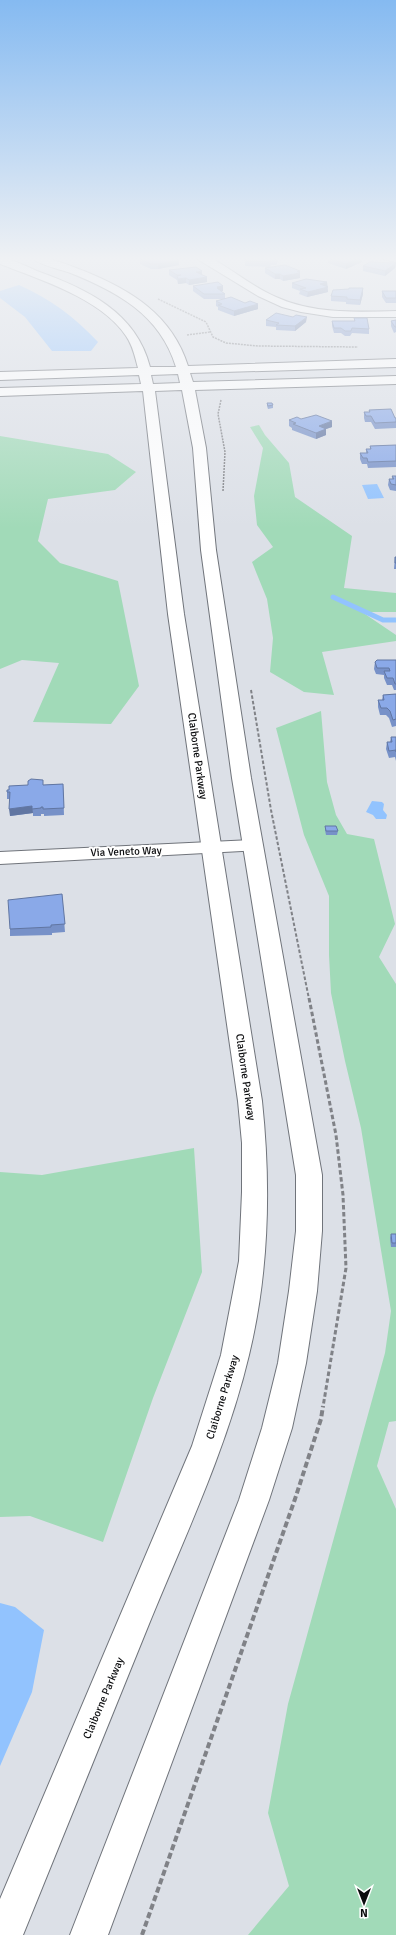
<svg xmlns="http://www.w3.org/2000/svg" width="396" height="1935" font-family="Signika,sans-serif">
<rect width="100%" height="100%" fill="#dce0e7"/>
<path fill="#a1dab8" d="M259 425 265 435 289 463 295 497 352 536 344 588 396 593V612H362L396 635V641L322 652 334 695 304 692 270 672 273 638 267 599 252 562 273 547 257 525 254 496 263 448 250 427Z
M0 436 108 454 136 472 115 490 48 499 38 541 60 563 118 581 139 686 111 724 33 722 59 663 22 660 0 669Z
M321 711 327 782 336 815 347 834 374 839 395 924 379 957 396 984V1421L389 1422 377 1466 396 1509V1935H248L289 1886 268 1813 288 1704 385 1353 391 1311 361 1128 345 1061 331 993 329 955V896L304 835 276 728Z
M194 1148 202 1272 153 1398 103 1542 30 1516 0 1517V1172L42 1175Z"/>
<path fill="#92c3fe" d="M19 285C49 298 75 317 98 342L91 351H52L25 317 0 298V291Z
M377 484 384 498 368 499 362 485Z
M372 801 382 802 384 804 383 810 387 815 386 819H376L373 815 366 812Z
M0 1603 15 1607 44 1630 32 1692 0 1766Z"/>
<g fill="none" stroke-linecap="round" stroke-linejoin="round">
<path stroke="#92c3fe" stroke-width="5" d="M333 597 383 620H396"/>
<defs>
<path id="minor" d="M194 257H208L213 259C234 271 253 287 276 297 313 314 356 312 396 311V317H333L301 312 282 307 258 296Z
M381 257H396V262L383 259Z
M252 840 259 842 262 846 259 850 0 864V852Z"/>
<path id="secondary" d="M0 257C12 259 26 266 37 271 87 289 136 312 150 367H176C160 314 116 291 68 272 58 269 37 264 31 257 51 257 65 264 84 271 131 290 172 315 188 366L396 359V367L190 373 193 382 396 376V384L195 390 206 448 216 550 251 778 322 1175V1231L317 1291 306 1363 292 1428 269 1500 108 1935H70L239 1500 262 1428 278 1363 289 1291 296 1231V1175L232 778 201 550 193 448 182 390 155 391 184 614 262 1101C271 1186 269 1272 249 1355 227 1448 185 1536 149 1624 107 1728 65 1831 23 1935H0V1899L192 1446 221 1355 239 1261 242 1192V1143L238 1101 168 614 143 391 0 396V388L141 384 139 375 0 380V372L138 368C135 357 133 346 126 336 102 299 39 279 0 264ZM178 374 180 383 153 384 151 375Z"/>
</defs>
<use href="#minor" stroke="#70747b" stroke-width="2"/>
<use href="#secondary" stroke="#70747b" stroke-width="2"/>
<path stroke="#808287" stroke-width="1.5" stroke-dasharray="2 1" stroke-linecap="butt" d="M158 299 206 322 213 337 226 343 258 346 358 347
M187 335 210 332
M221 400 218 414 225 452 223 491"/>
<path stroke="#808287" stroke-width="2" stroke-dasharray="3.5 2" stroke-linecap="butt" d="M251 690 271 810 309 999"/>
<path stroke="#808287" stroke-width="3" stroke-dasharray="4.5 2.5" stroke-linecap="butt" d="M309 998 336 1135 343 1195 346 1268 323 1407"/>
<path stroke="#808287" stroke-width="4" stroke-dasharray="6 3" stroke-linecap="butt" d="M142 1935 295 1499 321 1419 323 1406"/>
<use href="#minor" fill="#fff" fill-rule="evenodd"/>
<use href="#secondary" fill="#fff" fill-rule="evenodd"/>
</g>
<path fill="#7791c8" d="M141 257H165L179 260V265L158 269H151L140 264V259L141 258Z
M252 257H278V260L276 265H271L270 267 245 266V261L252 258Z
M328 258 362 262 346 269 328 263Z
M396 263 395 268 385 276 363 271V266Z
M265 268 300 271V278L283 281 280 279H275L265 273Z
M169 270 202 275 207 277V282L189 285 186 283 178 284 177 280 169 275Z
M327 282 328 292 307 297 299 294 300 291 292 288V283Z
M193 286H223V291H221L225 294V299H204L193 291Z
M363 288V294L360 305 346 304V302L331 301V296Z
M382 291H396V303H386L382 297Z
M216 301 258 309 234 316 218 310V307L216 306Z
M354 318 369 329V334L352 333 350 336H345L341 333H334L332 326V321H354Z
M266 320 306 322 295 331 276 330V327L266 326Z
M396 320V332L394 333 391 326V321Z
M267 403 273 405V408L268 409 267 406Z
M369 410 396 418V428L375 429 371 422H365L364 418V412H369Z
M301 419 332 427 326 429V435L316 439 292 430V428L289 426V420Z
M396 445V467L368 468 367 464H362L360 459V453H366V449H370V446Z
M392 476H396V491L390 490 388 485 389 479H392Z
M395 557H396V569H394Z
M396 660V690H394L392 685H387L384 678V675L376 674 374 669 375 662Z
M396 694V726L392 727 389 718 386 715H380L378 707V700H382L383 695Z
M391 737H396V761L395 757 389 758 386 749 387 742H390Z
M63 784 64 815 44 816V814H41V816H33V813L10 816V799H7V790L43 785Z
M325 826 338 831 337 835H326L325 830Z
M62 894 65 932 52 933V935L10 936V929Z
M391 1234H396V1247H391L390 1238Z"/>
<path fill="#6176a2" d="M277 257H278V260L276 265V260Z
M362 257V262L346 269V264Z
M179 260V265L158 269V264Z
M396 263 395 268 385 276V271Z
M202 271V276L196 272Z
M297 271H300V278L283 281V276Z
M275 274H280V279H275Z
M207 277V282L189 285V280Z
M186 278V283L178 284V279Z
M327 282 328 292 307 297 308 292 320 284Z
M223 286V291H220L217 294V287Z
M363 288V294L360 305V300Z
M258 304V309L234 316V311Z
M307 317 306 322 295 331V326Z
M332 421V427L326 429V435L316 439V433L319 426Z
M32 806 33 813 10 816 9 809Z"/>
<path fill="#8aa9e8" stroke="#6176a2" d="M143 257H165L167 258 174 257 179 260 158 264H151L140 259 144 258Z
M252 257H277L276 260H271V262L245 261 246 258H252Z
M330 257H362L346 264 328 258Z
M370 262 396 263 385 271 363 266Z
M285 265 300 271H297L300 273 283 276 280 274H275L265 268Z
M196 267 202 271 196 272 207 277 189 280 186 278 178 279 177 276 181 275H177L169 270Z
M306 279 327 282 320 284 328 287 308 292 300 289 306 288 292 283Z
M218 282 223 286 217 287 220 288H217L225 294H204L193 286Z
M349 288H363L360 300 347 299V297L331 296 333 290 349 289Z
M382 291H396V298H386Z
M231 297 245 303 250 301 258 304 234 311 218 305 222 304 216 301Z
M276 313 293 317 296 315 307 317 295 326 276 325 279 323 266 320Z
M354 318H367L369 329 352 328 351 331H345L341 328H334L332 321H355Z
M396 320V327H395L391 321Z
M267 403H272L273 405 268 406Z
M391 409 395 418H396V422L375 423 371 416H366L364 412H370L369 410Z
M316 415 332 421 319 426 326 429 316 433 293 424 296 423 289 420 297 417 301 419Z
M396 445V461L368 462 367 458H363L360 453H368L366 449H371L370 446Z
M392 476H396V485L391 484 389 479H394Z
M395 557H396V563H395Z
M377 660H396V684H395L393 678H387L384 671H390L389 668H377L375 662Z
M396 694V719L393 720 390 711 387 708H381L378 700H384L383 695Z
M391 737H396V752V750L389 751 387 742H392Z
M31 779 43 780V785L63 784 64 808 43 809V807H41V808L32 809V806L9 809 10 792H7V790H9V786L28 785V781Z
M325 826H336L338 831H326Z
M62 894 65 924 51 925V927L10 929 8 900Z
M391 1234H396V1243H392Z"/>
<linearGradient id="sky" x2="0" y2="1"><stop stop-color="#85baf1"/><stop offset="0.49" stop-color="#eff1f4"/><stop offset="1" stop-color="#eff1f4" stop-opacity="0"/></linearGradient>
<rect width="396" height="528" fill="url(#sky)"/>
<g text-anchor="middle" stroke-width="4" stroke-linejoin="round" paint-order="stroke">
<g font-size="11" fill="#0b0c0e" stroke="#fff">
<text transform="translate(198 756) rotate(82)" y="4">Claiborne Parkway</text>
<text transform="translate(126 851) rotate(-2)" y="4">Via Veneto Way</text>
<text transform="translate(246 1077) rotate(82)" y="4">Claiborne Parkway</text>
<text transform="translate(222 1397) rotate(-73)" y="4">Claiborne Parkway</text>
<text transform="translate(103 1698) rotate(-67)" y="4">Claiborne Parkway</text>
</g>
</g>
<g transform="translate(364 1903) rotate(180)" stroke="#ffffff" stroke-width="3" paint-order="stroke">
<path d="M0-3L7 15L0 10L-7 15Z" fill="#0b0c0e"/>
<text y="-6" font-size="11" font-weight="bold" text-anchor="middle" fill="#0b0c0e">N</text>
</g>
</svg>
